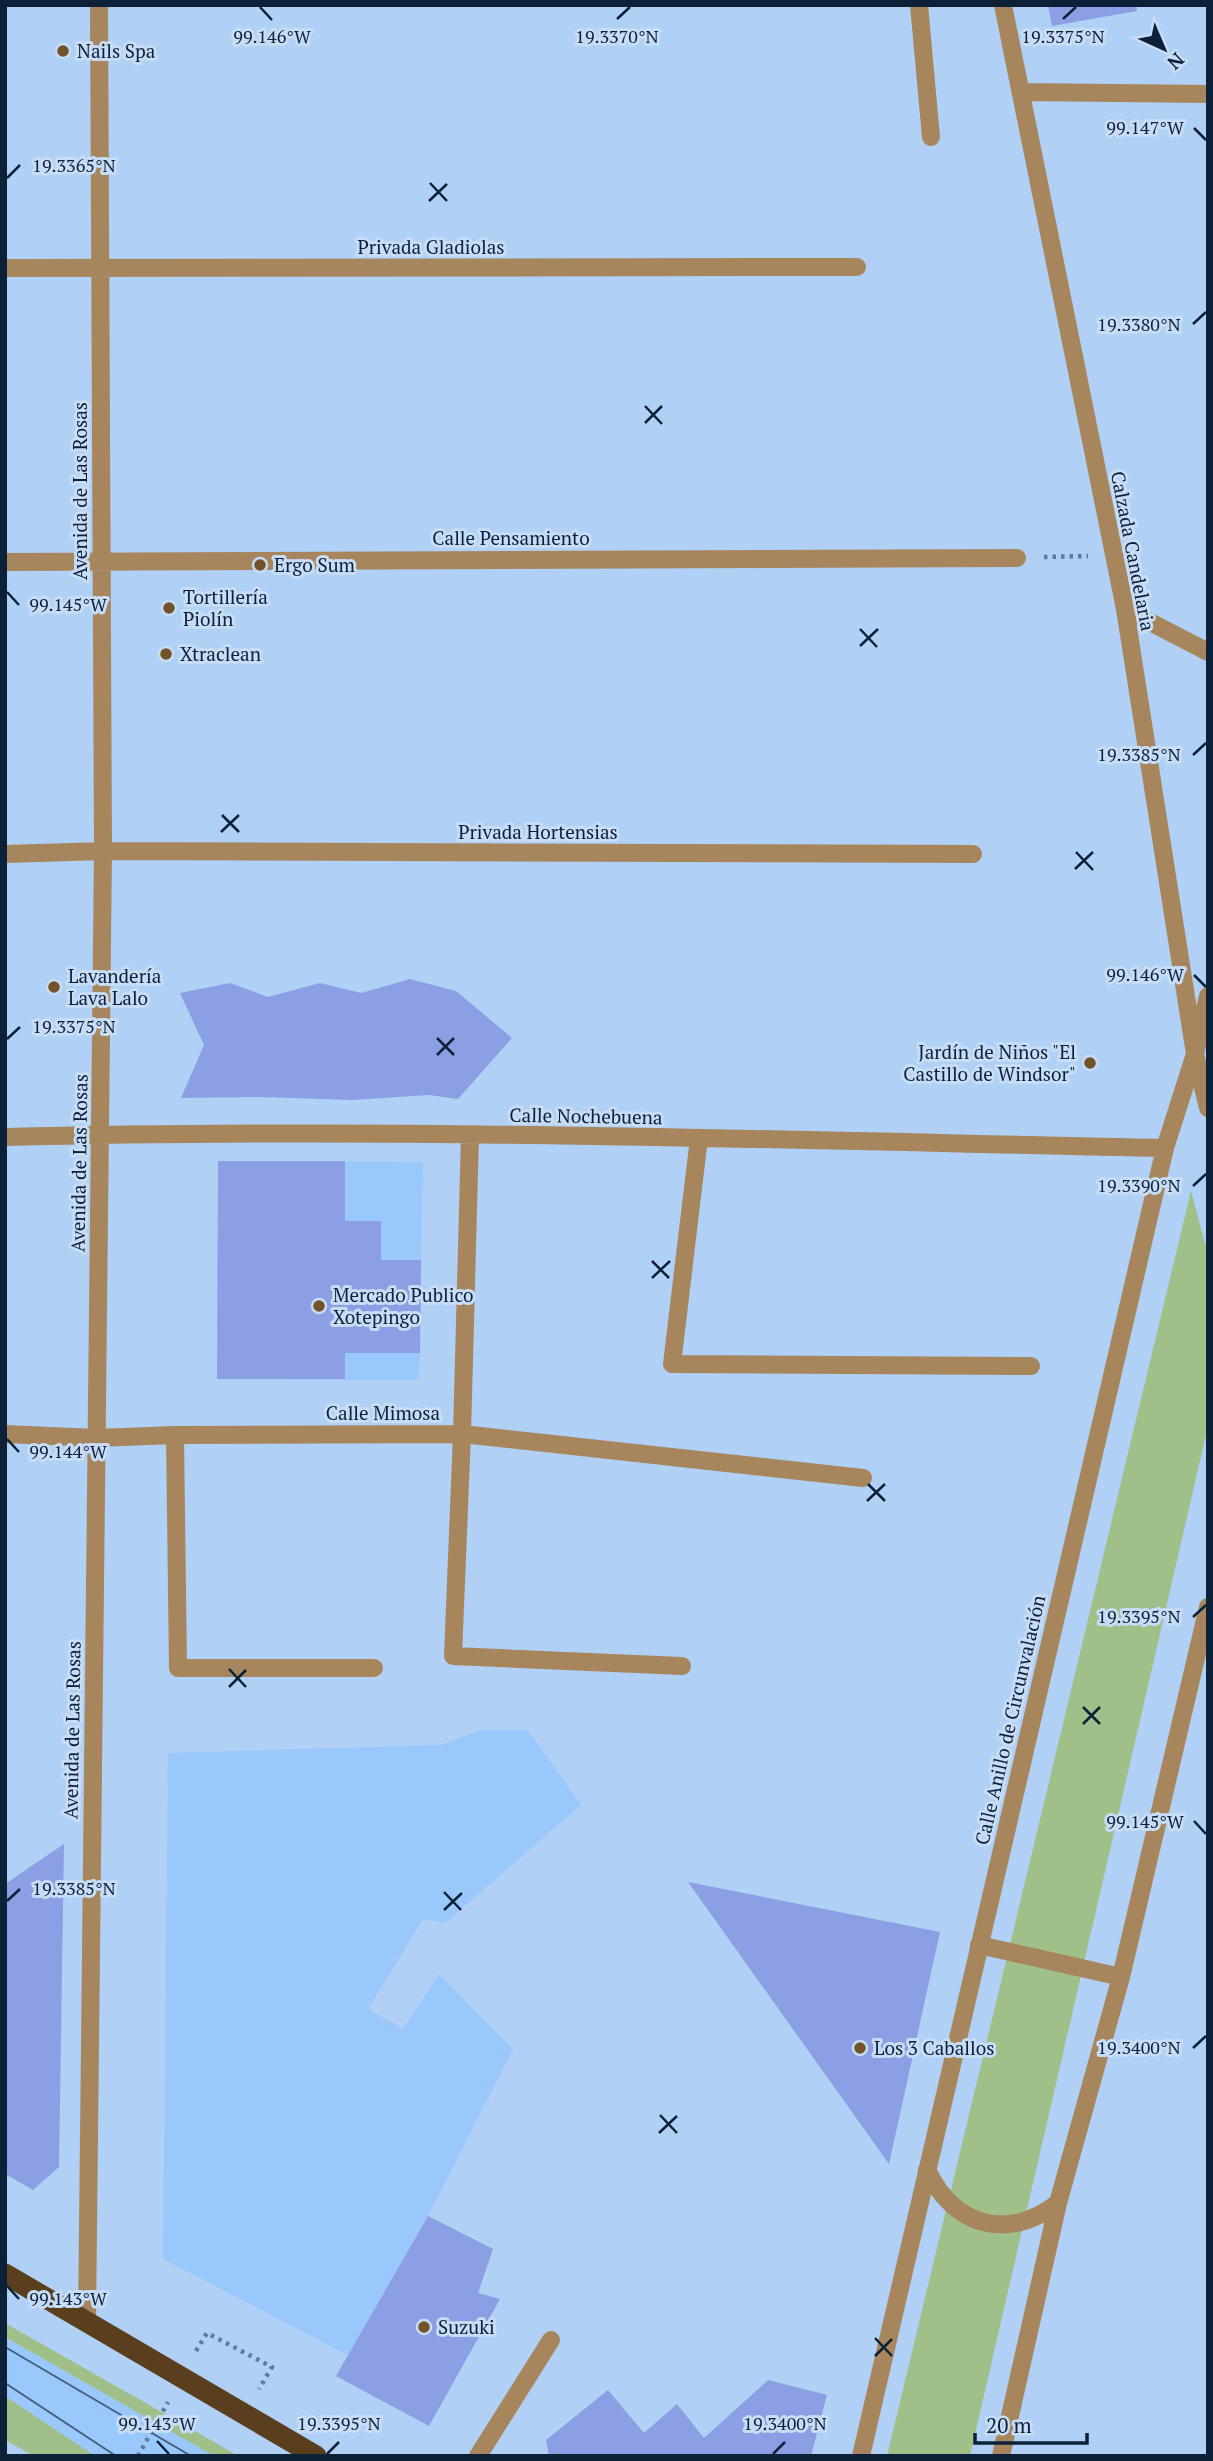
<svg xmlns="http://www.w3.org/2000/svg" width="1213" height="2461" font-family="'PT Serif',serif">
<rect width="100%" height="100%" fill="#b0d0f5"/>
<path fill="#99c8fd" d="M218 1161 423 1162 419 1380 217 1379Z
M480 1730H528L581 1805 445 1923 423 1919 368 2009 403 2029 439 1974 513 2049 428 2216 348 2355 163 2259 168 1753 441 1745Z
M5 2337 214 2456H95L5 2396Z"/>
<path fill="#a1bf89" d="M1191 1191 1208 1255V1426L970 2456H887Z
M5 2323 221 2446 238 2456H214L5 2337Z
M5 2396 95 2456H34L5 2440Z"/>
<path fill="#8c9fe4" d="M1048 5H1136L1137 11 1052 26Z
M410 979 456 991 512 1038 458 1099 429 1095 353 1100 259 1097 181 1098 204 1045 180 993 230 983 268 997 320 983 361 993Z
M218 1161H345V1221H381V1260H421L420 1353H345V1379H217Z
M64 1844 59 2167 33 2190 5 2174V1884Z
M688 1882 940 1932 889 2164Z
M428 2216 493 2249 478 2293 500 2299 429 2426 336 2376Z
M768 2380 827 2395 811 2456H549L546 2440 608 2390 644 2433 677 2404 704 2438Z"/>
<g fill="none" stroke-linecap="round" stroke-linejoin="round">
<path stroke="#617b9a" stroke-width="4.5" stroke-dasharray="3.5 5" stroke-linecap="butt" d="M1044 557 1088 556
M196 2351 207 2333 272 2367 259 2389
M138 2456 168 2402"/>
<path stroke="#a7865e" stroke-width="18" d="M919 5 931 137
M1003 5 1125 609 1195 1054 1208 1108
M1021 92 1208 94
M5 268 857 267
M5 562 1017 558
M1125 609 1208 652
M5 854 103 851 973 854
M470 1135 462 1434 453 1656 682 1666
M5 1137C392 1127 779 1140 1165 1148
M699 1138 672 1364 1031 1366
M5 1434 96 1438 175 1435 462 1434 863 1478
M175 1435 178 1668H374
M979 1945 1121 1977
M927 2170C954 2226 1007 2242 1058 2203
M87 2321 103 851 99 5
M478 2456 551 2340
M861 2456 1165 1148 1195 1054 1208 996
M1001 2456 1058 2203 1121 1977 1208 1607"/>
<path stroke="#593f1d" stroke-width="21" d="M5 2274 316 2456"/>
<path stroke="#465f7b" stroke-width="2" d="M5 2347 191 2456
M5 2383 116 2456"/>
</g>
<path fill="none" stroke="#0c2138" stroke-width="2.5" d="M260 7 272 20M617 19 630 7M1063 19 1076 7M1194 128 1206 140M7 178 20 165M430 183 447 201M429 201 447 184M1193 324 1206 312M645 406 662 424M645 423 662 406M7 592 19 605M860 629 877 647M860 646 878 629M1193 755 1206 743M222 815 239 832M221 832 239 815M1076 852 1093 870M1075 869 1093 852M1194 975 1206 987M437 1038 454 1055M7 1039 20 1027M437 1055 454 1038M1193 1186 1206 1174M652 1261 669 1278M652 1278 670 1261M7 1439 19 1452M868 1484 885 1501M867 1501 885 1484M1193 1617 1206 1605M229 1669 246 1687M229 1687 246 1670M1083 1707 1100 1724M1083 1724 1100 1707M1194 1821 1206 1834M444 1892 461 1910M7 1901 20 1889M444 1910 462 1893M1193 2048 1206 2036M660 2115 677 2133M659 2133 677 2116M7 2286 19 2299M875 2338 892 2356M875 2356 892 2339M157 2441 169 2454M327 2454 339 2442M773 2454 785 2442"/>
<g fill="#725228" stroke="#c7dcf5" stroke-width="2.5">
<circle cx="63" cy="51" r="7"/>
<circle cx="260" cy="565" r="7"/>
<circle cx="169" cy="608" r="7"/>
<circle cx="166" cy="654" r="7"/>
<circle cx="54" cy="987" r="7"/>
<circle cx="1090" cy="1063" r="7"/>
<circle cx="319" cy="1306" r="7"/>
<circle cx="860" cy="2048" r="7"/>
<circle cx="424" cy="2327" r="7"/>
</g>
<g text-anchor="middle" stroke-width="6" stroke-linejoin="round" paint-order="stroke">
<g font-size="19" fill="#0c2138" stroke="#c7dcf5" text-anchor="start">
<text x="77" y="58">Nails Spa</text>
<text x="274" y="572">Ergo Sum</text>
<text x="183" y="604">Tortillería<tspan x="183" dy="22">Piolín</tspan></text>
<text x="180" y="661">Xtraclean</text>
<text x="68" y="983">Lavandería<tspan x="68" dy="22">Lava Lalo</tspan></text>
<text x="1076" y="1059" text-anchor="end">Jardín de Niños "El<tspan x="1076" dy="22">Castillo de Windsor"</tspan></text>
<text x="333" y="1302">Mercado Publico<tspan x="333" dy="22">Xotepingo</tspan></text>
<text x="874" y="2055">Los 3 Caballos</text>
<text x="438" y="2334">Suzuki</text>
</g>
<g font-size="19" fill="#0c2138" stroke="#c7dcf5">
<text x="431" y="254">Privada Gladiolas</text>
<text transform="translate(80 491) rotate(-90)" y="7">Avenida de Las Rosas</text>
<text x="511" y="545">Calle Pensamiento</text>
<text transform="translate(1133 551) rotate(79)" y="7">Calzada Candelaria</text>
<text x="538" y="839">Privada Hortensias</text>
<text transform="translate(586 1116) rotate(1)" y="7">Calle Nochebuena</text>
<text transform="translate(79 1163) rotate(-89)" y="7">Avenida de Las Rosas</text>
<text x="383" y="1420">Calle Mimosa</text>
<text transform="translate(1010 1720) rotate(-77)" y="7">Calle Anillo de Circunvalación</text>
<text transform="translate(72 1730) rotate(-89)" y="7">Avenida de Las Rosas</text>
</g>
</g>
<g font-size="18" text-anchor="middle" fill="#0c2138" stroke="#c7dcf5" stroke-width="6" stroke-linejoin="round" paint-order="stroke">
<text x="617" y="43">19.3370°N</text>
<text x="1063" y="43">19.3375°N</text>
<text x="272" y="43">99.146°W</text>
<text x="1145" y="134">99.147°W</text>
<text x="74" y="172">19.3365°N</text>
<text x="1139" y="331">19.3380°N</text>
<text x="68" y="611">99.145°W</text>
<text x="1139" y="761">19.3385°N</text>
<text x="1145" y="981">99.146°W</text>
<text x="74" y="1033">19.3375°N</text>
<text x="1139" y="1192">19.3390°N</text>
<text x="68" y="1458">99.144°W</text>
<text x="1139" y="1623">19.3395°N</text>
<text x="1145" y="1828">99.145°W</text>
<text x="74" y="1895">19.3385°N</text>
<text x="1139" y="2054">19.3400°N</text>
<text x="68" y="2305">99.143°W</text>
<text x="157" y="2430">99.143°W</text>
<text x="339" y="2430">19.3395°N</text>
<text x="785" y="2430">19.3400°N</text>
</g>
<rect width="1213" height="2461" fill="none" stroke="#0c2138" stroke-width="14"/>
<g transform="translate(1164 49) rotate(136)" stroke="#c7dcf5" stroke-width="5" paint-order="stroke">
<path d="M0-5L12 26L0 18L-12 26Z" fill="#0c2138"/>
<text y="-10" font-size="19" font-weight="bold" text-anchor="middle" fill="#0c2138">N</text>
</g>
<path d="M975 2433v10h112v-10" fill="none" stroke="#0c2138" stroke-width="3.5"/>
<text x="986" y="2433" font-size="21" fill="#0c2138" stroke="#c7dcf5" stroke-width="5" paint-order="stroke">20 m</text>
</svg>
